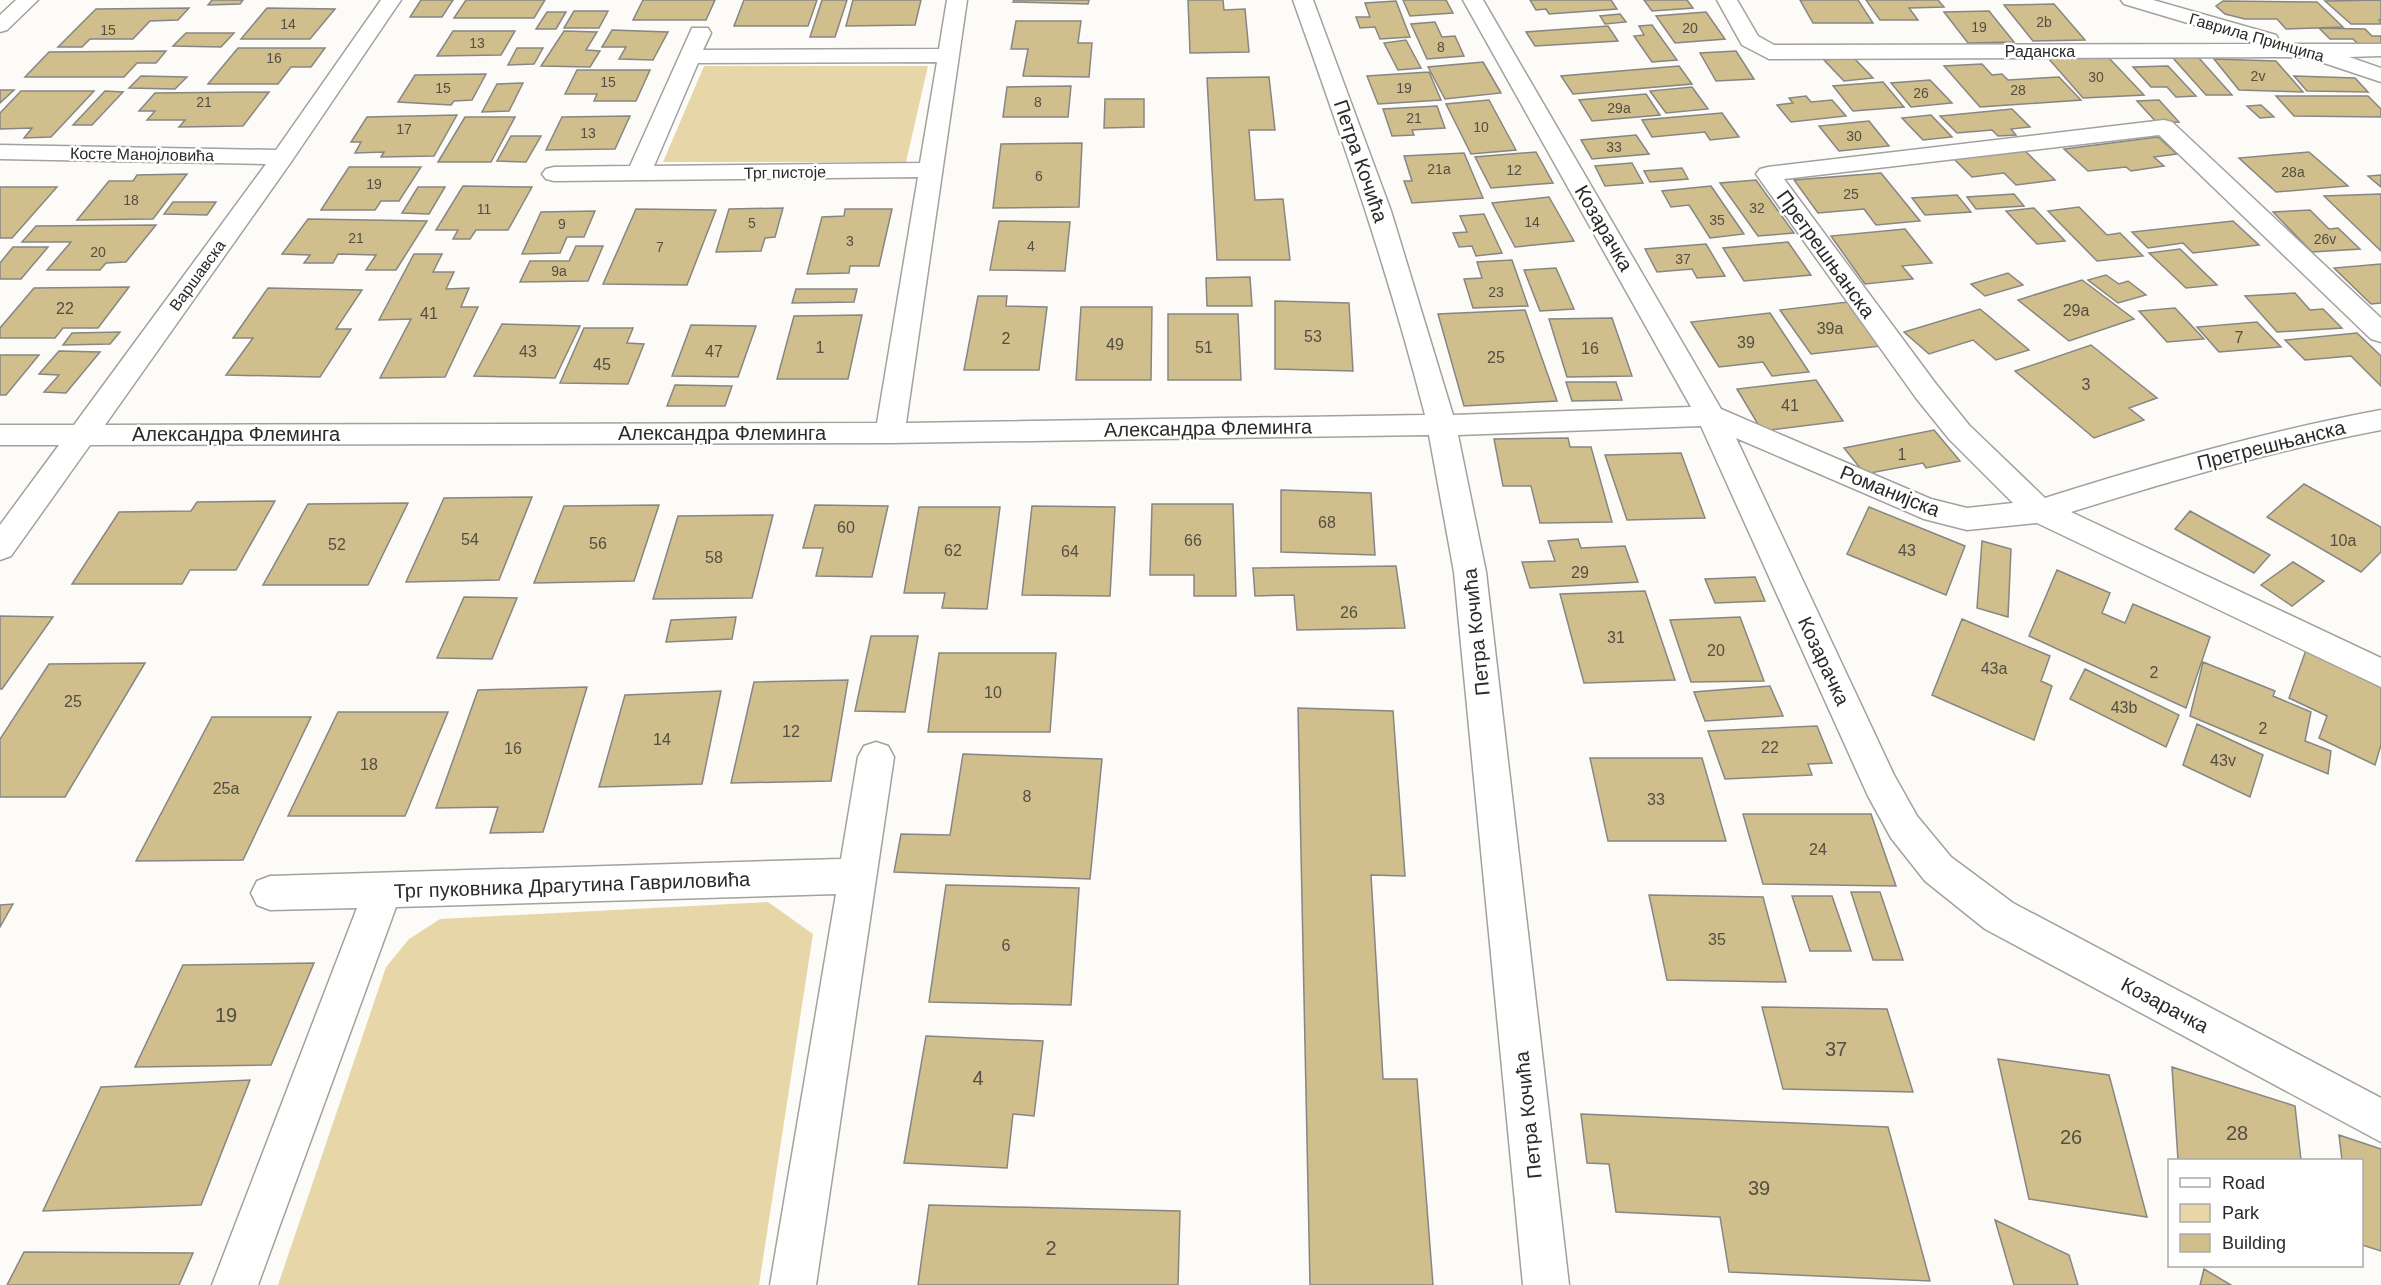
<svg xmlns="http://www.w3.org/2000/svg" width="2381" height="1285" font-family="Arial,sans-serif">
<rect width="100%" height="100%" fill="#fcfbf8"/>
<path fill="#e7d7a8" d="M704 66H928L906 162H663Z
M768 902 813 934 759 1285H278L386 967 409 939 440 919Z"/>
<path fill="#d0be8c" stroke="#878683" stroke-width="1.5" d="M212 0H243L240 4 208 5Z
M421 0H453L442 17H410Z
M466 0H545L534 18H454Z
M643 0H715L706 20H633Z
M744 0H817L808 26H734Z
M822 0H847L835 37H810Z
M853 0H921L915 25 846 26Z
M1014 0H1089L1088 4 1013 2Z
M1188 0H1223L1224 10 1245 9 1249 52 1190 53Z
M1403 0H1446L1453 13 1410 16Z
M1530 0H1611L1617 9 1549 14 1546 9 1536 10Z
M1644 0H1687L1693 8 1652 11Z
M1800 0H1858L1873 23H1813Z
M1866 0H1938L1944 7 1909 8 1918 20H1880Z
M2381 0V20H2379L2381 24H2351L2325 1Z
M1396 1 1410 37 1380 39 1375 27 1360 28 1356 17H1370L1365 3Z
M2223 1 2317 2 2343 27 2286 29 2277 19H2245L2225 14 2216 6Z
M2054 4 2085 40 2033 41 2004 5Z
M189 8 178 20 150 21 133 39H90L82 47H58L96 9Z
M267 8 335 9 310 39H241Z
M574 11H608L599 28H564Z
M1989 11 2014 42 1968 43 1944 12Z
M547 12H566L556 29H536Z
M1706 12 1725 39 1675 43 1656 16Z
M1620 14 1626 22 1605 24 1600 16Z
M1016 21H1081L1078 43H1092L1089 77 1023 76 1028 49H1011Z
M1435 22 1442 37 1455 36 1464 56 1427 59 1411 24Z
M1652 25 1677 60 1652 62 1634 36 1644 35 1639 26Z
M1608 26 1618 41 1535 46 1526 32Z
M2319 28 2365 29 2372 36H2381V44H2358L2353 39H2330Z
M612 30 668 32 653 60 619 59 626 47H602Z
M453 31H515L501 55 437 56Z
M564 31 597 32 586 50 600 51 590 67 541 66Z
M186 33H234L221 47 173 46Z
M1406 40 1421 68 1398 70 1384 43Z
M238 48H325L311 67H291L278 84H208Z
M517 48H543L534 64 508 65Z
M166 51 156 63H137L124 77H25L49 52Z
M1736 51 1754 79 1716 81 1700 53Z
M2107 56 2144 95 2083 98 2048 58Z
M1853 57 1873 78 1844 81 1824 60Z
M2172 57H2198L2232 95H2206Z
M2214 59 2276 61 2303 92 2239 90Z
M1483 62 1501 93 1445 99 1428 67Z
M1982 64 1992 75 2002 74 2008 80 2059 77 2081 100 1980 107 1944 66Z
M1679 66 1692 84 1573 94 1561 76Z
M2168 66 2196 96 2176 97 2167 87H2151L2133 67Z
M577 70H650L636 101H594L597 94H565Z
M1429 72 1441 100 1378 104 1367 76Z
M486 74 472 100 454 101 451 105 398 102 415 75Z
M141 76 187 77 175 89 129 88Z
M2294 76 2355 78 2368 92 2307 91Z
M1269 77 1275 130H1249L1255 200 1283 199 1290 260H1217L1207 78Z
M1930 80 1952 103 1911 107 1891 83Z
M1883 82 1904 107 1853 111 1833 86Z
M523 83 509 111 482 112 497 84Z
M1071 86 1068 117H1003L1007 87Z
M1692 87 1708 109 1666 113 1650 91Z
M0 90H14L0 103Z
M21 91H94L51 137 24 138 32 128 0 129V113Z
M105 91 123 92 92 125H73Z
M269 92 243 126 179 127 185 120H147L155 111H139L155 93Z
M1646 94 1660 115 1592 121 1579 100Z
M1806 96 1811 102 1832 100 1846 116 1791 122 1777 105 1793 103 1789 98Z
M2276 96H2368L2381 109V117L2294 116Z
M1105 99H1144V127L1104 128Z
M1489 100 1516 150 1471 154 1446 104Z
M2159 100 2179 122 2157 123 2137 101Z
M2261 105 2274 117 2260 118 2247 106Z
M1437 106 1445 128 1412 130 1414 135 1392 136 1383 109Z
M2012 109 2030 127 2011 129 2016 135 1998 136 1992 130 1957 133 1940 116Z
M1722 113 1739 137 1710 140 1705 132 1652 137 1642 120Z
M457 115 434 156 381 157 384 152 355 153 361 142H351L367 117Z
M1931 115 1952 137 1923 140 1902 118Z
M630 116 615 149 546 150 562 117Z
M465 117H515L491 162H438Z
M1869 121 1889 146 1839 151 1819 126Z
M1636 135 1649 154 1592 159 1581 140Z
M511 136H541L526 162 497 161Z
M2158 137 2177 154 2154 157 2164 166 2131 171 2126 167 2088 171 2064 149Z
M1082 143 1079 207 993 208 1001 144Z
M2023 149 2055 180 2016 185 2004 173 1972 177 1953 158Z
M1536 152 1553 183 1491 188 1475 157Z
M2309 152 2348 186 2276 192 2239 158Z
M1464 153 1483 198 1412 203 1404 181H1412L1404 156Z
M1632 163 1643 183 1605 186 1595 166Z
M349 167H421L399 201H381L375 210H321Z
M1682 168 1688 179 1650 182 1644 171Z
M1881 173 1920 221 1876 225 1864 209 1818 213 1794 180Z
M187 174 153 219 77 220 109 181H133L137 175Z
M2381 175V187L2368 176Z
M1756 180 1794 233 1758 236 1720 183Z
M463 186 532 187 508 230H476L470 239H453L458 230H436Z
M1711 186 1744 234 1710 238 1689 205 1671 207 1662 191Z
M0 187H57L12 238H0Z
M418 187H445L429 214 402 213Z
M2014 194 2024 206 1976 209 1967 197Z
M2381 194V251L2324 196Z
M1957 195 1971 212 1925 215 1912 198Z
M1549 197 1574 241 1515 247 1492 203Z
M173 202H216L207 215 164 214Z
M2079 207 2107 235 2120 233 2143 256 2097 261 2048 211Z
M783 208 775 237 765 238 761 251 716 252 729 209Z
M2034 208 2065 241 2037 244 2006 211Z
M636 209 716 210 687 285 603 284Z
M845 209H892L879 266H850L849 273 807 274 822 217 844 216Z
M2310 210 2329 229 2338 228 2360 249 2312 252 2273 212Z
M595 211 584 237H567L560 253 522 254 541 212Z
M1484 214 1502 253 1476 256 1472 246 1459 247 1453 233 1467 232 1460 216Z
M308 219 427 221 396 270H366L376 255 338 254 333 263H304L310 255 282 254Z
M999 221 1070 222 1065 271 990 270Z
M2233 221 2259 245 2193 253 2183 243 2148 248 2132 232Z
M156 225 126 262 106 263 100 270H47L71 242H22L36 226Z
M1905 229 1932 263 1902 266 1913 279 1865 284 1831 236Z
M1788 242 1811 275 1744 281 1723 248Z
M1706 244 1725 276 1697 278 1692 269 1657 272 1645 249Z
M576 246H603L588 281 520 282 530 261H569Z
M13 247H48L21 279H0V263Z
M2180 249 2217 285 2186 288 2149 253Z
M414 254H442L433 272H454L446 289 469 288 461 307H478L445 377 380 378 411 319 379 320Z
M1512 260 1528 306 1473 308 1464 279 1482 278 1477 262Z
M2381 264V303L2371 304 2334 268Z
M1556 268 1574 309 1540 311 1524 270Z
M2008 273 2023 285 1985 296 1971 284Z
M2106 275 2119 284 2128 281 2146 295 2118 303 2088 280Z
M1250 277 1252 306H1207L1206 278Z
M2082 280 2134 319 2069 341 2018 300Z
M129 287 98 328H63L55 338H0V328L34 288Z
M268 288 362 290 336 329H351L320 377 226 375 253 338H233Z
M796 289H857L854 302 792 303Z
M2295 293 2310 310 2323 309 2342 328 2277 332 2245 296Z
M978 296H1007L1006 306 1047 307 1039 370H964Z
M1275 301 1349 303 1353 371 1275 369Z
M1848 302 1881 346 1811 354 1780 310Z
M1081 307H1152L1151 380H1076Z
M2175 308 2204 339 2167 342 2139 311Z
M1980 309 2029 350 1996 360 1973 340 1929 354 1904 332Z
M1525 310 1557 401 1464 406 1438 314Z
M1770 313 1809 372 1772 376 1763 362 1719 367 1691 322Z
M1168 314H1238L1241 380H1168Z
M862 315 848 379H777L794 316Z
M1612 318 1632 376 1567 377 1549 319Z
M2257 322 2281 347 2219 352 2197 327Z
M502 324 580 326 555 378 474 376Z
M691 325 756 326 738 377 672 376Z
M584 328H633L627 343 644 344 628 384 560 383Z
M120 332 110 344 63 345 72 333Z
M2357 333 2381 356V386L2351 356 2305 360 2285 340Z
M2091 345 2157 398 2129 408 2144 420 2094 438 2015 371Z
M59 351 100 352 66 393 44 392 59 375 39 374Z
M0 355H39L6 395H0Z
M1816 380 1843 421 1762 431 1737 389Z
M1566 382H1616L1622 400 1572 401Z
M675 385 732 386 725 406H667Z
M1934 430 1960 461 1926 468 1923 463 1865 474 1844 448Z
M1568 438 1570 447H1591L1612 522 1540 523 1531 486H1503L1494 439Z
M1681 453 1705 518 1627 520 1605 455Z
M2304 484 2381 527V552L2361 572 2267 517Z
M1281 490 1371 493 1375 555 1281 552Z
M532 497 499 580 406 582 444 498Z
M275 501 236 570H190L182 584H72L119 512 191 511 197 502Z
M408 503 368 585H263L308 504Z
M1152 504H1233L1236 596H1194V575H1150Z
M659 505 634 581 534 583 564 506Z
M815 505 888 506 872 577 816 576 823 548H803Z
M1032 506 1115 507 1110 596 1022 595Z
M919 507H1000L987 609 942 608 945 593H904Z
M1869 507 1965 546 1946 595 1847 554Z
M2190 511 2270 555 2254 573 2175 529Z
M773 515 752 598 653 599 678 516Z
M1578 539 1581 548 1625 546 1638 582 1530 588 1522 562 1555 561 1548 541Z
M1982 541 2011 549 2008 617 1977 608Z
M2293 562 2324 581 2292 606 2261 585Z
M1396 566 1405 628 1297 630 1294 595 1255 596 1253 568Z
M2057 570 2110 593 2102 613 2125 623 2133 604 2210 637 2186 708 2029 636Z
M1755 577 1765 601 1715 603 1705 579Z
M1645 591 1675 680 1584 683 1560 594Z
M464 597 517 598 492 659 437 658Z
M0 616 53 617 2 689H0Z
M736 617 732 639 666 642 671 620Z
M1740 617 1764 681 1691 682 1670 620Z
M1962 619 2050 656 2041 681 2052 686 2034 740 1932 695Z
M871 636H918L905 712 855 711Z
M2306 650 2381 684V745L2375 765 2319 738 2327 716 2289 698Z
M939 653H1056L1050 732H928Z
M2203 662 2275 691 2273 696 2311 712 2305 741 2331 751 2328 774 2190 716Z
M145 663 65 797H0V739L49 664Z
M2085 669 2179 715 2166 747 2070 699Z
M848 680 831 781 731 783 754 682Z
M1770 686 1783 716 1705 721 1694 692Z
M587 687 543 832 490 833 498 807 436 808 478 690Z
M721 691 702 784 599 787 625 695Z
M1298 708 1393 711 1405 876 1371 875 1383 1079H1417L1433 1285H1310Z
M338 712H448L405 816H288Z
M212 717H311L243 860 136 861Z
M2197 724 2263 755 2250 797 2183 765Z
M1817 726 1832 763 1808 764 1812 775 1725 779 1708 731Z
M963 754 1102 759 1090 879 894 872 901 834 950 835Z
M1590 758H1702L1726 841H1608Z
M1743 814H1871L1896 886 1763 884Z
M946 885 1079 888 1071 1005 929 1002Z
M1851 892H1880L1903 960H1873Z
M1649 895 1763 897 1786 982 1667 980Z
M1792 896H1832L1851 951H1810Z
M13 904 0 927V905Z
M314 963 271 1065 135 1067 183 965Z
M1762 1007 1887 1009 1913 1092 1783 1089Z
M926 1036 1043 1041 1034 1116 1013 1114 1007 1168 904 1163Z
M1998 1059 2109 1075 2147 1217 2029 1199Z
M2172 1067 2295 1106 2301 1160H2178Z
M250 1080 201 1205 43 1211 101 1087Z
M1581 1114 1888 1127 1930 1281 1729 1272 1720 1217 1616 1212 1609 1164 1587 1163Z
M2339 1135 2381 1149V1251L2362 1245V1160H2342Z
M929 1205 1180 1211 1178 1285H918Z
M1995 1220 2069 1255 2078 1285H2014Z
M24 1252 193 1253 179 1285H7Z
M2204 1269 2231 1285H2200Z"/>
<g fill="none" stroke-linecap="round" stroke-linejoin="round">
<defs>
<path id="street" d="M16 0H38L7 30 0 32V15Z
M381 0H401L291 162 105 425 877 423 918 177 554 181 546 179 542 174 546 169 554 167 630 166 692 28H708L711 33 703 50 939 49 947 0H967L906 423 1425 415C1389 274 1342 137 1293 0H1313L1391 211 1453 415 1691 407 1463 0H1483L1721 409 1931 499 1967 508 2013 503 1949 439 1916 398 1756 174 1760 169 1768 167 2164 120 2172 122 2381 318V342L2371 339 2159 135 1784 179 1936 384 1969 425 2045 498C2156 463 2267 431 2381 410V430C2276 450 2173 480 2071 512L2381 658V687L2037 523 1967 530 1924 519 1736 438 1894 775 1917 816 1951 857 2013 903 2381 1098V1142L1985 929 1925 881 1891 838 1868 796 1701 426 1458 435 1486 572 1569 1285H1523L1454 572 1429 435 890 443 90 445 11 556 0 560V525L59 445H0V425H74L266 164 0 159V145L276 150ZM937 62 920 163 654 166 698 63Z
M1717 0H1737L1758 36 1774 45 2258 44 2124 4 2121 0H2153L2276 35 2279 40 2276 44H2381V56L2349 57 2381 68V82L2324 63 2322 57 1769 59 1742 45Z
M876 742 888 746 894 757 816 1285H770L836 894 396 907 258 1285H212L357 908 270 910 257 905 251 893 257 881 270 876 841 859 858 757 864 746Z"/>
</defs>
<use href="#street" stroke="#a2a19e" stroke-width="3"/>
<use href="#street" fill="#fff" fill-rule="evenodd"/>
</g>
<g text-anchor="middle" stroke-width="5" stroke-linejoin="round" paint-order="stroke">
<g font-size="14" fill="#544f42">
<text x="2044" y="27">2b</text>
<text x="288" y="29">14</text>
<text x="1979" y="32">19</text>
<text x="1690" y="33">20</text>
<text x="108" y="35">15</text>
<text x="477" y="48">13</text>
<text x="1441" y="52">8</text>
<text x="274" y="63">16</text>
<text x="2258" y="81">2v</text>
<text x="2096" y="82">30</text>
<text x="608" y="87">15</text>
<text x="443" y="93">15</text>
<text x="1404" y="93">19</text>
<text x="2018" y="95">28</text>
<text x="1921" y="98">26</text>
<text x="204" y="107">21</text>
<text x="1038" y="107">8</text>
<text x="1619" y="113">29a</text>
<text x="1414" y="123">21</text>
<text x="1481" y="132">10</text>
<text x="404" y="134">17</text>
<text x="588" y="138">13</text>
<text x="1854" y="141">30</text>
<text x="1614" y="152">33</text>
<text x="1439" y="174">21a</text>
<text x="1514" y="175">12</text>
<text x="2293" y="177">28a</text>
<text x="1039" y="181">6</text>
<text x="374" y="189">19</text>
<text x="1851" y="199">25</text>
<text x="131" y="205">18</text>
<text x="1757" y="213">32</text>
<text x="484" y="214">11</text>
<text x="1717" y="225">35</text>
<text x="1532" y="227">14</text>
<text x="752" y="228">5</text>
<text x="562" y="229">9</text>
<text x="356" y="243">21</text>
<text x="2325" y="244">26v</text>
<text x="850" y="246">3</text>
<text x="1031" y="251">4</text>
<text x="660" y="252">7</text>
<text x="98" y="257">20</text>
<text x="1683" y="264">37</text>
<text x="559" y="276">9a</text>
<text x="1496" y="297">23</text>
</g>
<g font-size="16" fill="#2a2a29" stroke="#fff">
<text transform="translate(2257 37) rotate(16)" y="6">Гаврила Принципа</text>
<text x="2040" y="57">Раданска</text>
<text transform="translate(142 154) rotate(1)" y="6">Косте Манојловића</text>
<text transform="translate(785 172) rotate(-1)" y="6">Трг пистоје</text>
<text transform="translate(197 275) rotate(-54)" y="6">Варшавска</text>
</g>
<g font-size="16" fill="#544f42">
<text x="65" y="314">22</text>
<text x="2076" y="316">29a</text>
<text x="429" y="319">41</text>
<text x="1830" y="334">39a</text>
<text x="1313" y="342">53</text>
<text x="2239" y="343">7</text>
<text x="1006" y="344">2</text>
<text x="1746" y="348">39</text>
<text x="1115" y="350">49</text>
<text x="820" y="353">1</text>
<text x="1204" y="353">51</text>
<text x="1590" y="354">16</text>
<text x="528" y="357">43</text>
<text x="714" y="357">47</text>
<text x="1496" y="363">25</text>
<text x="602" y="370">45</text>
<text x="2086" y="390">3</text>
<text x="1790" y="411">41</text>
<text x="1902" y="460">1</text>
<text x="1327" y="528">68</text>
<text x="846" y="533">60</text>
<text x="470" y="545">54</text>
<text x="1193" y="546">66</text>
<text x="2343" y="546">10a</text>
<text x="598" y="549">56</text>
<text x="337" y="550">52</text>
<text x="953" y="556">62</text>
<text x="1907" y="556">43</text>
<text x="1070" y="557">64</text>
<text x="714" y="563">58</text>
<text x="1580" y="578">29</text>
<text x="1349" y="618">26</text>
<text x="1616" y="643">31</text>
<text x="1716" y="656">20</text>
<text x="1994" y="674">43a</text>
<text x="2154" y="678">2</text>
<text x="993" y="698">10</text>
<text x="73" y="707">25</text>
<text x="2124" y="713">43b</text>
<text x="2263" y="734">2</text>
<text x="791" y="737">12</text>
<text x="662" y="745">14</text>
<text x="1770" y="753">22</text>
<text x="513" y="754">16</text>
<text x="2223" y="766">43v</text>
<text x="369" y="770">18</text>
<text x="226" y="794">25a</text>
<text x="1027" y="802">8</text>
<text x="1656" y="805">33</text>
<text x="1818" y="855">24</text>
<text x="1717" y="945">35</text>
<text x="1006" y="951">6</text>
</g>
<g font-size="20" fill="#2a2a29" stroke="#fff">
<text transform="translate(1361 161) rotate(71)" y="7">Петра Кочића</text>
<text transform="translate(1604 228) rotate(60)" y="7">Козарачка</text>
<text transform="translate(1826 254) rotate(54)" y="7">Претрешњанска</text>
<text transform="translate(1208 428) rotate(-1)" y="7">Александра Флеминга</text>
<text x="722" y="440">Александра Флеминга</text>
<text x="236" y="441">Александра Флеминга</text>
<text transform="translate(2271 445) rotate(-14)" y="7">Претрешњанска</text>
<text transform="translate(1890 491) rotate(22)" y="7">Романијска</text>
<text transform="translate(1476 632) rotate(-96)" y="7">Петра Кочића</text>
<text transform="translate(1824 661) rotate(65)" y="7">Козарачка</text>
<text transform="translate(572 885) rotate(-2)" y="7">Трг пуковника Драгутина Гавриловића</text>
<text transform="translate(2165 1005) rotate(28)" y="7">Козарачка</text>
<text transform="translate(1528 1115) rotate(-96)" y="7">Петра Кочића</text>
</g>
<g font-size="20" fill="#544f42">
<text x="226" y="1022">19</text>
<text x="1836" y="1056">37</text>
<text x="978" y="1085">4</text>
<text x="2237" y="1140">28</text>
<text x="2071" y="1144">26</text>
<text x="1759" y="1195">39</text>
<text x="1051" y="1255">2</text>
</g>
</g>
<rect x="2168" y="1159" width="195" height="108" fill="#ffffff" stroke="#aaaaa9" stroke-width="1.5"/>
<rect x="2180" y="1178" width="30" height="9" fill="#ffffff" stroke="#aaaaa9" stroke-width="1.5"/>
<text x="2222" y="1189" font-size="18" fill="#2a2a29">Road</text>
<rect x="2180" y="1204" width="30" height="18" fill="#e7d7a8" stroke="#aaaaa9" stroke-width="1.5"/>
<text x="2222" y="1219" font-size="18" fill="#2a2a29">Park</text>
<rect x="2180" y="1234" width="30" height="18" fill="#d0be8c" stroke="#aaaaa9" stroke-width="1.5"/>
<text x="2222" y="1249" font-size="18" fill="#2a2a29">Building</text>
</svg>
